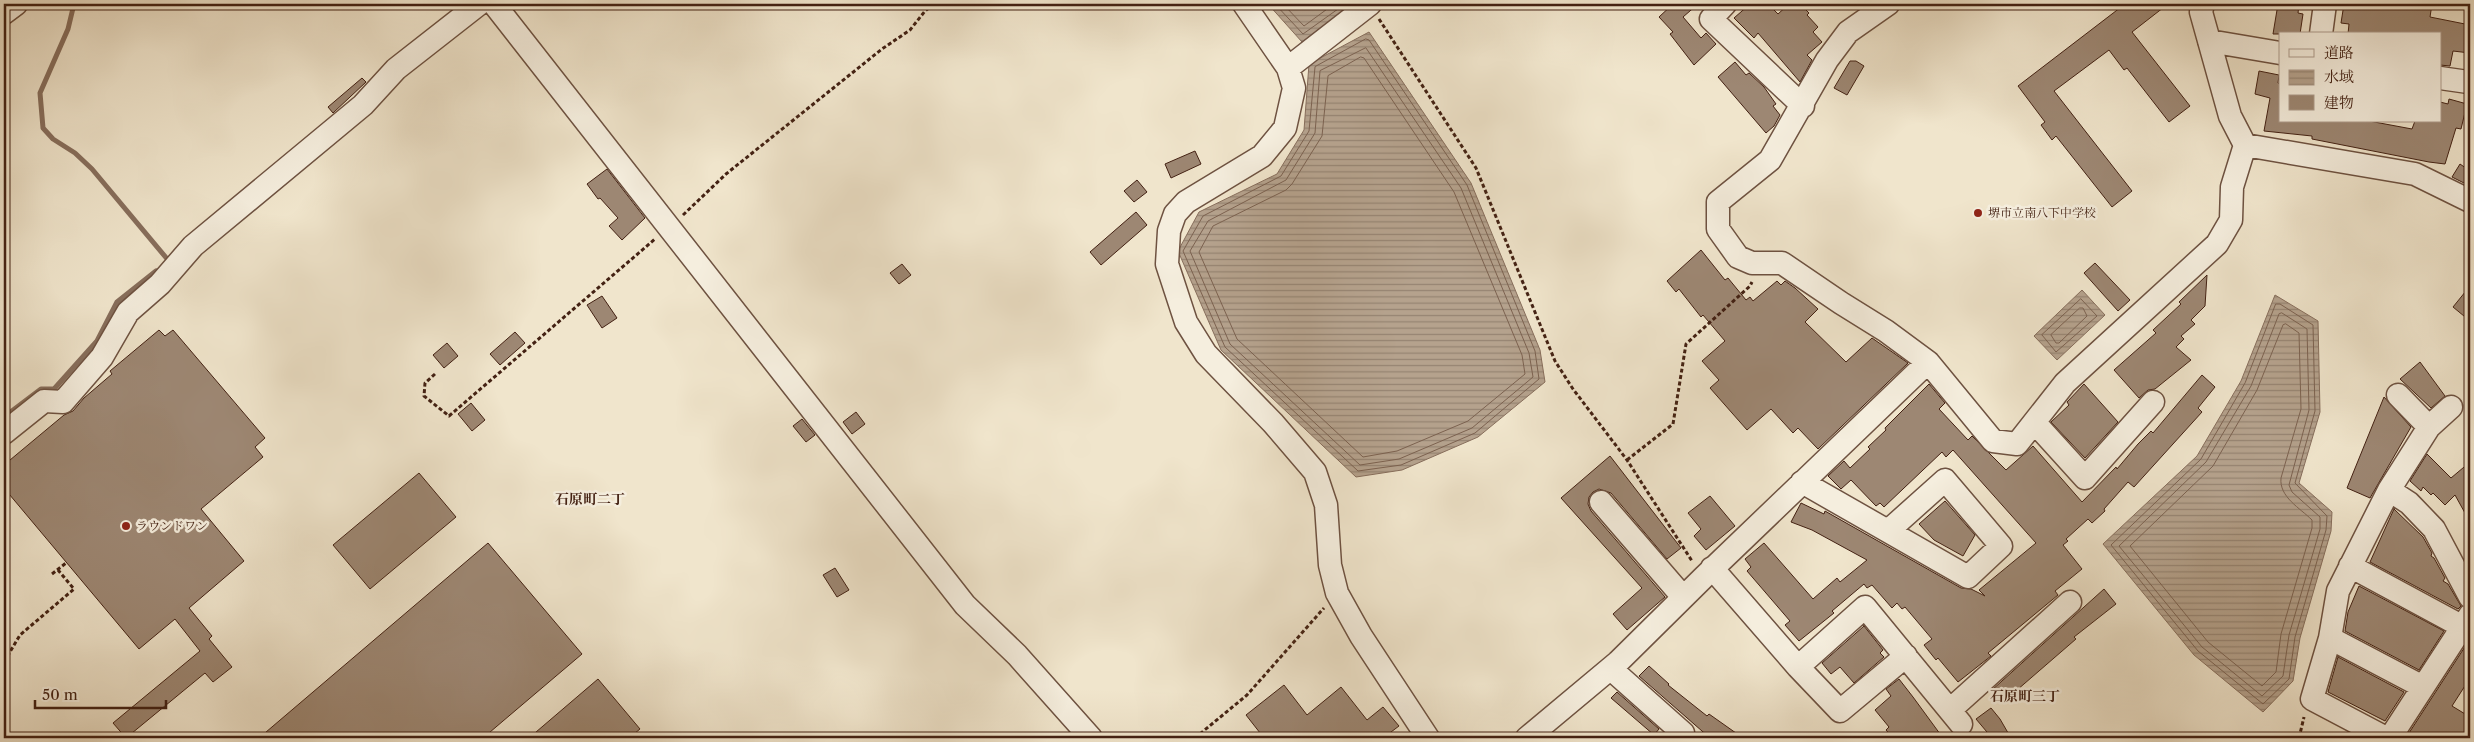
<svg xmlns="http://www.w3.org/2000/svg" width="2474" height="742" font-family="'Libre Caslon Text','Noto Serif JP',serif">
<defs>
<pattern id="water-rules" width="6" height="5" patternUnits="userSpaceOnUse" patternTransform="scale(1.25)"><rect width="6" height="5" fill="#b5a28d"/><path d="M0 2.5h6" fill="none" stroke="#958472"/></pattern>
</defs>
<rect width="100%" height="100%" fill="#f0e5cc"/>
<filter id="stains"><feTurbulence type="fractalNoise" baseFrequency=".004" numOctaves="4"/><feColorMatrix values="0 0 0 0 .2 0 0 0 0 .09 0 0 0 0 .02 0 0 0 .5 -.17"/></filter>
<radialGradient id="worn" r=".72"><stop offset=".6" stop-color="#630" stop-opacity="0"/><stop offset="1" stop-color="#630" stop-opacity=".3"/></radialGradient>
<path fill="url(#water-rules)" stroke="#876e5c" d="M1268 4H1352L1302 42Z
M1369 32 1471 183 1540 350 1545 382 1478 437 1402 470 1356 477 1221 350 1178 251 1199 212 1277 174 1304 130 1309 64Z
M2082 290 2105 315 2057 360 2034 336Z
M2275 295 2318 321 2320 412 2299 483 2332 512 2331 531 2300 638 2293 681 2263 712 2194 655 2103 544 2197 456 2241 381Z"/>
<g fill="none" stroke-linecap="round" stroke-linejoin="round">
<path stroke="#7c6250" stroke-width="1" d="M1275 4 1303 34 1345 4
M1283 4 1304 26 1334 4
M1366 39 1369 40 1467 185 1535 351 1539 379 1475 433 1401 465 1358 471 1225 347 1183 251 1203 216 1281 176 1309 131 1315 67Z
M1366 48 1461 188 1529 353 1533 377 1472 428 1399 459 1360 465 1230 344 1190 251 1208 221 1286 180 1315 133 1320 71Z
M1361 57 1364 58 1454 192 1522 355 1525 374 1468 421 1397 451 1363 457 1237 339 1199 252 1213 226 1286 190 1292 184 1322 136 1328 76Z
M2081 299 2097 316 2056 352 2042 335Z
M2276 304H2280L2313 325 2315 411 2295 483 2327 516 2326 530 2295 637 2289 679 2263 704 2198 651 2111 545 2201 459 2245 383Z
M2080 308H2083L2087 316 2059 343H2056L2051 335Z
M2282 313 2307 329 2309 410 2289 485 2292 492 2320 517V529L2289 635 2283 676 2262 696 2202 647 2119 546 2206 462 2251 386 2279 314Z
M2286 324 2299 333 2301 409 2281 478C2279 497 2300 508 2312 520V528L2281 634 2276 672 2262 686 2208 642 2130 546 2213 466 2257 390 2283 325Z"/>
<path stroke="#876e5c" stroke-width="5" d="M74 4 68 29 40 93 43 128 53 139 75 153 92 169 168 260
M4 417 41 389H54L97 341 117 302 156 271"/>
</g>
<path fill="#9d8773" stroke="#432113" d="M1673 4H1698L1683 17 1701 38 1706 33 1716 44 1694 65 1670 34 1673 32 1659 17Z
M1750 4H1768L1778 14 1789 4H1800L1809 13 1807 15 1818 27 1813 32 1822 42 1807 55 1812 60 1800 82 1758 33 1754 38 1734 18Z
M2125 4H2168L2132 32 2190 106 2169 122 2127 68 2124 70 2109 50 2054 91 2132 191 2112 207 2056 136 2052 140 2041 125 2045 122 2018 86Z
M2278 4H2299L2298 13 2303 14 2300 34H2273Z
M2344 4 2377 8V4H2432L2430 17 2470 25V53L2453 51 2450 66 2440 65V34H2348L2349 24 2341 23Z
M1850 61H1856L1864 66 1847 95 1834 88Z
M1735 62 1746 75 1749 73 1764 87 1776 104 1773 106 1780 115 1774 126 1766 133 1718 77Z
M2259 71 2279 75 2278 83 2280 84V121H2369L2412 129 2415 121H2440V102L2448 104 2449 99 2467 104 2461 129 2456 128 2445 164 2429 162 2312 139V136L2264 131 2270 98 2255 94Z
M362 78 366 82 333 113 328 107Z
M1195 151 1201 164 1171 178 1165 164Z
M2460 164 2470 171V186L2452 177Z
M607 169 645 218 622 240 609 226 618 218 600 198 598 199 587 184Z
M1137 180 1147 192 1134 202 1124 191Z
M1136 212 1147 225 1101 265 1090 252Z
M1701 250 1725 280 1728 278 1746 300 1750 297 1753 301 1777 281 1781 285 1785 281 1795 288 1818 309 1805 322 1846 362 1872 338 1908 363 1818 449 1798 428 1793 433 1771 409 1747 430 1710 388 1719 380 1702 361 1725 341 1703 315 1701 317 1679 289 1676 292 1667 281Z
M2095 263 2130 300 2118 311 2084 273Z
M902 264 911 275 899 284 890 273Z
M2207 275 2205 306 2191 320 2195 324 2181 336 2184 339 2176 347 2191 360 2155 389 2148 390 2139 398 2114 370 2156 333 2153 330 2181 304 2179 302Z
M2470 286V321L2453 307Z
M602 296 617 318 602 328 587 305Z
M159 330 165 336 173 330 265 438 255 447 263 457 201 509 244 561 189 608 212 636 209 639 232 667 213 682 205 673 126 738 113 723 200 651 175 619 139 649 4 488V465L64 415 73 411 84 398 112 374 110 371Z
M515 332 525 343 500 365 490 354Z
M447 343 458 356 444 368 433 355Z
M2420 362 2445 396 2431 408 2400 379Z
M2202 375 2215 387 2198 408 2202 412 2134 487 2128 482 2104 509 2105 511 2092 523 2088 519 2066 539 2068 541 2063 545 2082 569 2055 591 2058 595 1988 653 1991 656 1958 682 1938 658 1936 660 1924 645 1932 639 1905 607 1902 609 1897 603 1892 608 1872 585 1867 588 1864 584 1832 611 1834 613 1799 641 1785 625 1790 621 1747 571 1751 567 1745 559 1764 543 1813 599 1837 578 1840 582 1867 560 1812 530 1791 522 1801 503 1824 514 1825 511 1961 588 1971 589 1985 596 1979 590 2036 543 1953 450 1946 457 1942 452 1884 507 1880 503 1876 506 1851 480 1841 489 1828 476 1844 461 1850 468 1870 449 1868 447 1886 430 1885 428 1929 384 1945 403 1939 409 1968 440 1972 436 2006 470 2033 446 2082 502 2116 467 2117 469 2138 444 2151 431 2153 433Z
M2084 384 2118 422 2085 458 2051 422 2069 405 2067 402Z
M2384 397 2411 427 2370 498 2347 488Z
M471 403 485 420 472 431 458 414Z
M856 412 865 424 852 434 843 422Z
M802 419 815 435 806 442 793 426Z
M2427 454 2451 478 2470 462V522L2455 495 2445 505 2433 493 2431 495 2423 487 2421 491 2410 481Z
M1610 456 1681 548 1667 559 1611 493 1599 489 1593 492 1589 497 1588 504 1591 511 1665 597 1627 630 1613 614 1642 588 1561 498Z
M419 473 456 517 370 589 333 545Z
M1710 496 1735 526 1706 550 1694 536 1701 529 1688 513Z
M1945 501 1975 535 1963 556 1934 540 1919 524Z
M2394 509 2423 537 2432 553 2431 556 2434 558 2445 578 2443 581 2448 584 2461 606 2458 609 2370 562Z
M488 543 582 654 483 738H259Z
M835 568 849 590 837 597 823 575Z
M2359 586 2444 631 2419 670 2345 631 2348 612Z
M2104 589 2116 604 2074 637 2076 639 2002 703 1992 690Z
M1864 626 1883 650 1880 653 1884 657 1854 683 1840 667 1831 674 1822 663Z
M2470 639V678L2452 706 2470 717V738H2419L2409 733Z
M2338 657 2404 692 2385 721 2328 692Z
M1649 666 1669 684 1668 685 1707 716 1709 714 1743 738H1710L1639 676Z
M598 679 640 729 629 738H529Z
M1899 679 1913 697 1943 738H1893L1886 730 1889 727 1875 710 1891 696 1886 689Z
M1284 685 1307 715 1341 687 1367 720 1383 707 1399 726 1383 738H1264L1246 715Z
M1617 692 1659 729 1654 735 1611 698Z
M1991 708 2000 719 2011 738H1992L1976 719Z"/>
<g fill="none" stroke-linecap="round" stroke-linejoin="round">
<defs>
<path id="minor" d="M494 4 965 605 1017 655 1091 738
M1244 4 1288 68 1294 88 1285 128 1262 156 1186 202 1175 214 1169 231 1167 264 1186 322 1206 354 1273 423 1315 472 1326 505 1330 565 1337 593 1361 636 1428 738
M1725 4 1711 19 1803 106
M1888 4 1848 32 1827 60 1770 160 1718 202V229L1738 257 1752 263H1782L1841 303 1886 331 1928 362
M4 13 16 4
M2321 34 2325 4
M2209 41 2280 53
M1288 68 1370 4
M2440 78 2468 82
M2245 145 2415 174 2470 201
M2398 395 2429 427
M2035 423 2085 478 2153 402
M4 433 44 401 63 402 102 357 128 312 160 284 193 246 363 105 396 69 479 4
M1802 482 1968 577 2001 546 1945 480 1888 531
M2389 490 2409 503 2434 529 2470 597
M1601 502 1683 597
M2350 566 2463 627
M1712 568 1798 667 1840 711 1906 656
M2330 638 2423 687
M1798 667 1865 607 1961 724
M1611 669 1683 733
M1950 710 2070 602
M1527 738 1618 662 1704 577 1928 362 1993 441 2017 444 2065 383 2217 244 2231 220 2232 187 2245 145 2230 116 2201 12 2203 4
M2386 738 2312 699 2330 638 2338 591 2389 490 2429 427 2451 407
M2390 738 2470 615"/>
</defs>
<use href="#minor" stroke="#6e5241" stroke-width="25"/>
<path stroke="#432113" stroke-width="3" stroke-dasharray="4 2.5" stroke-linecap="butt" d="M1379 19 1476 168 1555 361 1573 389 1627 460 1692 561
M683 215 726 174 882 49 910 30 925 11 934 4
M435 374 425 383 424 396 449 416 655 239
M2465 395 2470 390
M1627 460 1673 424 1686 344 1750 286 1752 282
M52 574 66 563
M4 662 20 635 74 589 58 570
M1195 738 1247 695 1324 608
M2299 738 2304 717"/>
<use href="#minor" stroke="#f5eede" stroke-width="22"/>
</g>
<g fill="#8f2418" stroke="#f5eede" stroke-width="2">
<circle cx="1978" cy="213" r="5"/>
<circle cx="126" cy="526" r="5"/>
</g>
<g text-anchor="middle" stroke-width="5" stroke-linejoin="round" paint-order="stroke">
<g font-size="12" fill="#432113" stroke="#f5eede" text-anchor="start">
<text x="1988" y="217">堺市立南八下中学校</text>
<text x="136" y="530">ラウンドワン</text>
</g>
<g font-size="14" font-weight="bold" fill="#432113" stroke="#f5eede">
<text x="590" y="504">石原町二丁</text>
<text x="2025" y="701">石原町三丁</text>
</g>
</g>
<rect width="2474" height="742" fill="none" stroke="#f0e5cc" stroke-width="20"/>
<rect x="5" y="5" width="2464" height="732" fill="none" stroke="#432113" stroke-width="2.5"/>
<rect x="10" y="10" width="2454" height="722" fill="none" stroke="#432113"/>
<rect x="2279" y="32" width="162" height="90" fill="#f5eede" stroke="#ae9c8d"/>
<rect x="2289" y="49" width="25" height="8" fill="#f5eede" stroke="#ae9c8d"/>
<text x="2324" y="58" font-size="15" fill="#432113">道路</text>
<rect x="2289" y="70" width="25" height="15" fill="url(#water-rules)" stroke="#ae9c8d"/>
<text x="2324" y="82" font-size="15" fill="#432113">水域</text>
<rect x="2289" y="95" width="25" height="15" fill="#9d8773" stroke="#ae9c8d"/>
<text x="2324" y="108" font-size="15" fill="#432113">建物</text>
<path d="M35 700v8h131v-8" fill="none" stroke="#432113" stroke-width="2.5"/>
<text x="42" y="700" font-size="15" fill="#432113" stroke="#f5eede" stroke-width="4" paint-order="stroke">50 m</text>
<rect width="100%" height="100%" filter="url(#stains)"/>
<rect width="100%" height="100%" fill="url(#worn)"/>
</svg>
